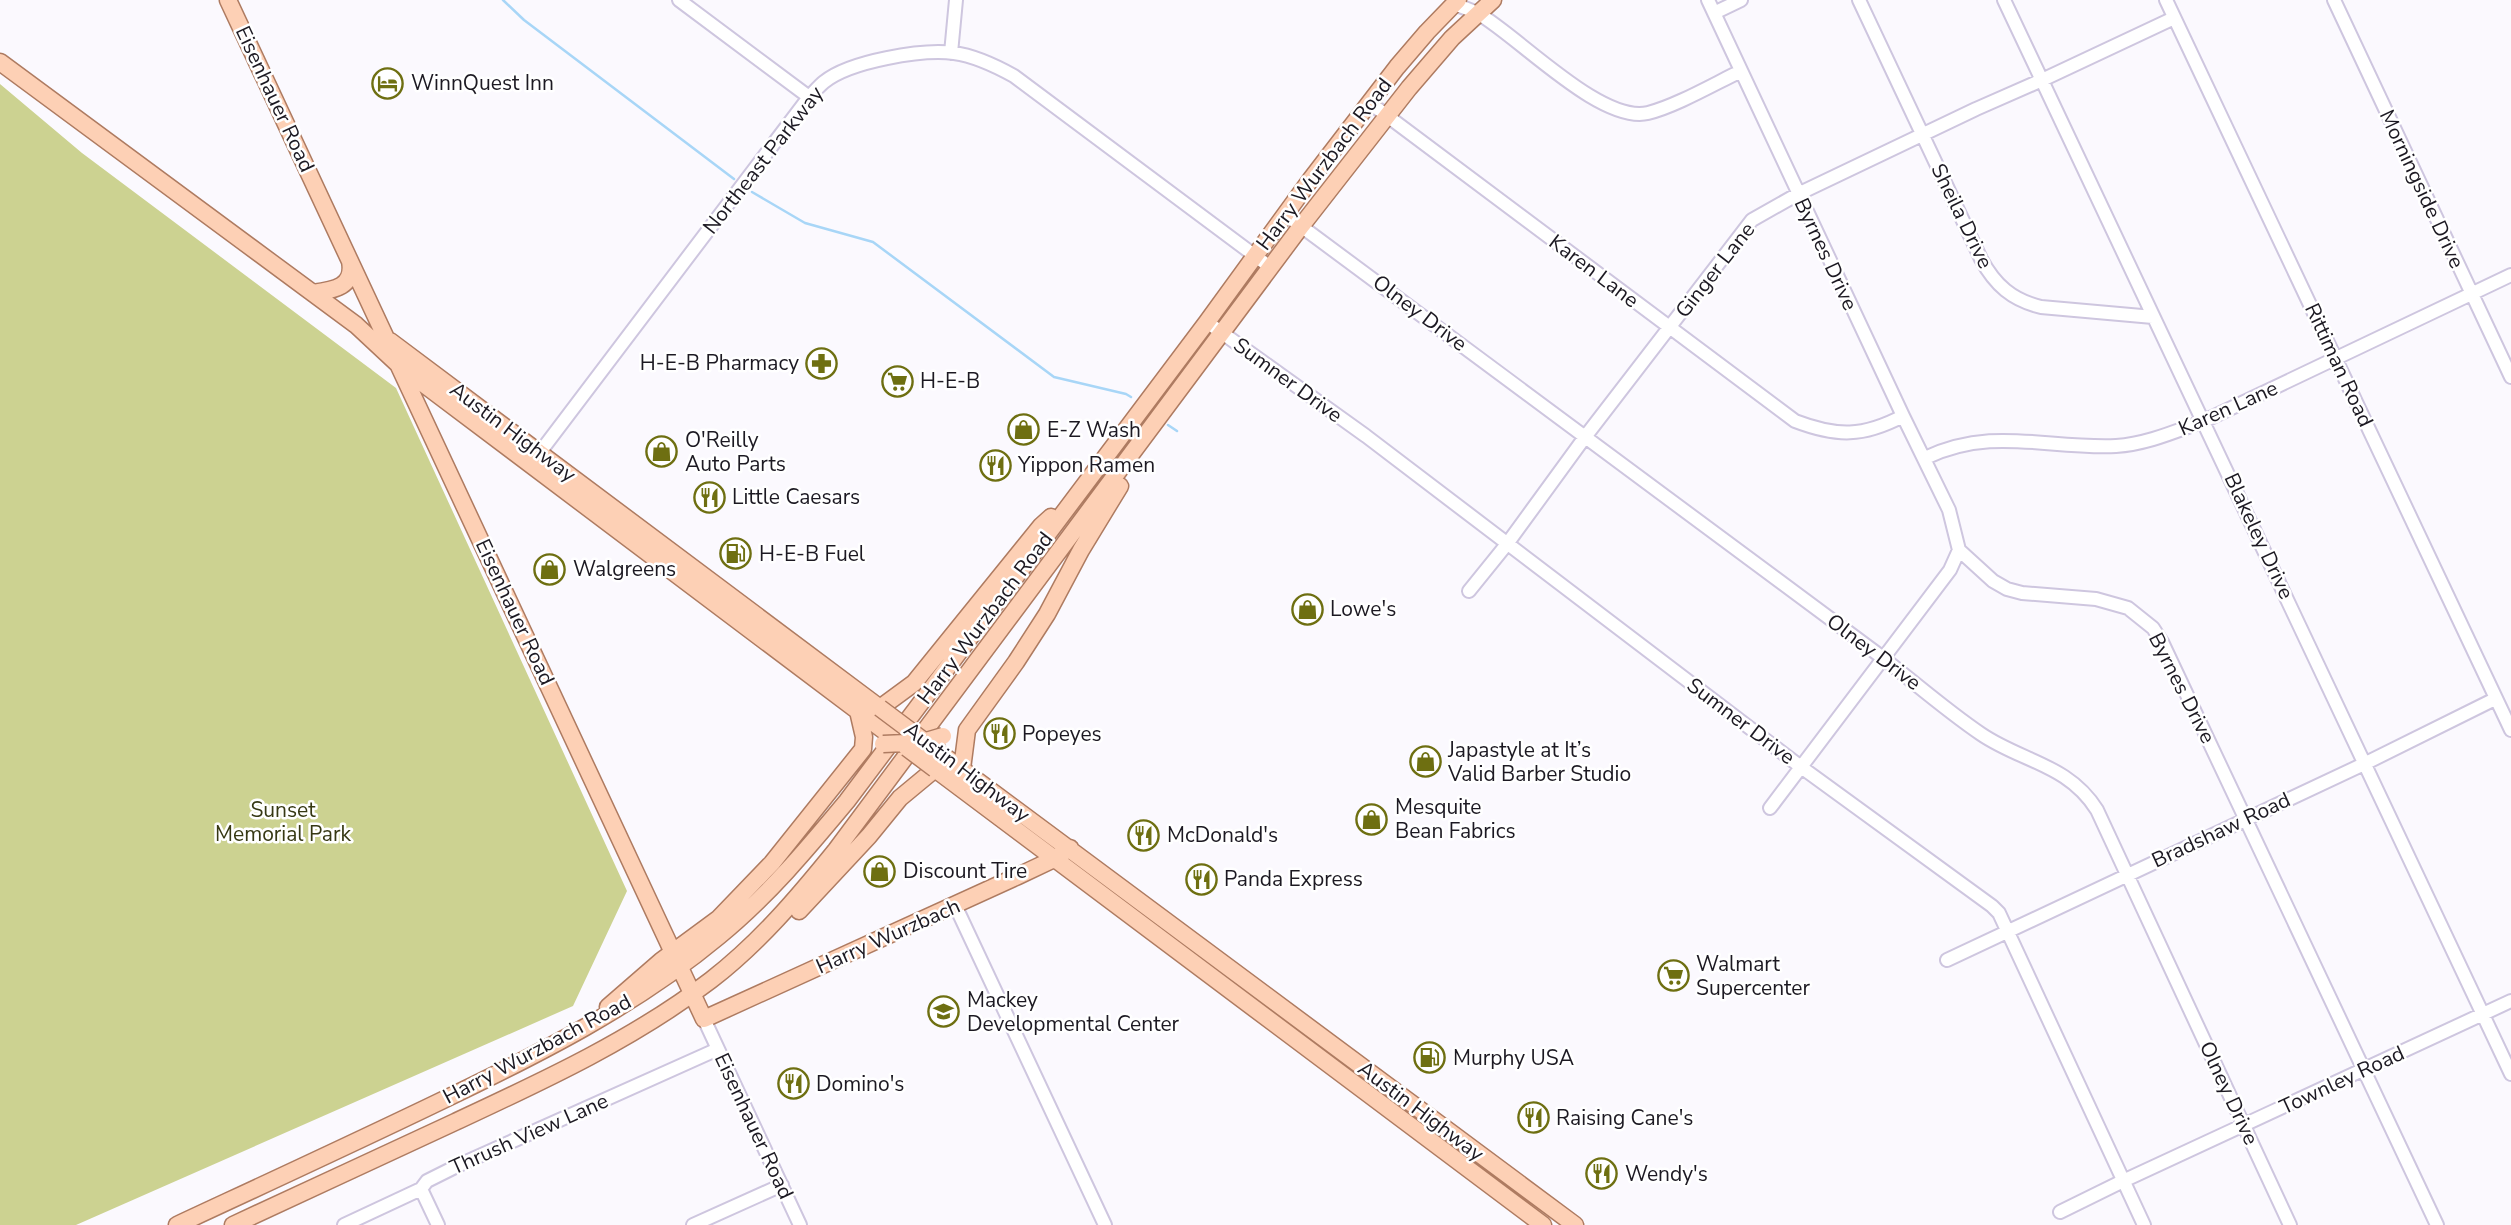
<svg xmlns="http://www.w3.org/2000/svg" width="2511" height="1225" font-family="'Nunito Sans',sans-serif">
<rect width="100%" height="100%" fill="#fbf9fe"/>
<path fill="#ccd291" d="M0 84 82 153 396 388 627 891 573 1006 76 1225H0Z"/>
<g fill="none" stroke-linecap="round" stroke-linejoin="round">
<path stroke="#a8d6f7" stroke-width="2.5" d="M503 0 524 20 734 179
M752 192 805 223 873 242 1054 377 1126 394 1131 397
M1168 425 1177 431"/>
<defs>
<path id="minor" d="M679 0 809 97
M1708 0 1903 416 1949 510 1959 550 1993 581 2007 589 2022 593 2096 599 2128 608 2153 628 2162 642 2437 1225
M1859 0 1981 259C1995 285 2012 300 2041 307L2153 317
M2004 0 2511 1074
M2166 0 2511 730
M2334 0 2511 377
M1454 4C1462 7 1471 10 1479 14 1519 37 1601 124 1648 113 1676 106 1714 84 1741 71
M1714 13 1741 0
M951 53 956 0
M1370 103 1795 421C1837 437 1863 437 1903 416
M1286 215 1883 658C1915 683 1947 711 1981 734 2022 762 2068 764 2097 810L2290 1225
M1207 322 1366 436 1801 767 1992 906 1999 913 2144 1225
M541 451 809 97C814 92 819 86 824 82 850 61 922 49 954 53 976 56 996 66 1014 76L1270 267
M1925 458C1992 426 2046 449 2116 446 2147 444 2176 431 2204 421L2511 275
M1469 591 1507 544 1585 437 1752 220 1798 194 1976 109 2042 80 2174 18
M1770 808 1950 570 1959 550
M955 905 1105 1225
M1947 960 2366 763 2495 699
M704 1019 800 1225
M421 1189 438 1225
M2060 1212 2123 1181 2511 1001
M344 1225 421 1189 427 1181 457 1166 718 1049
M693 1225 782 1185"/>
<path id="major" d="M228 0 704 1019 1018 876 1054 859 1070 848
M0 62 356 325 401 367 891 736
M313 293C334 290 355 287 350 261
M390 341 880 708 914 683 1041 526 1051 517
M944 756 1575 1225
M962 769 967 730 1016 662 1047 614 1081 550 1120 486
M799 911 869 836 900 798 935 769 1543 1225
M608 1007 661 961 718 919 772 863 863 749 864 737 858 711
M177 1225C265 1184 354 1143 441 1101 539 1054 635 1006 719 936 767 897 808 848 847 801L1207 322 1311 179 1397 67 1427 32 1458 0
M233 1225C307 1191 381 1156 455 1122 543 1081 634 1039 711 980 759 943 798 897 836 850L1302 225 1409 88 1452 38 1493 0"/>
</defs>
<use href="#minor" stroke="#cec6df" stroke-width="16"/>
<use href="#major" stroke="#ae7b61" stroke-width="19"/>
<use href="#minor" stroke="#fff" stroke-width="12"/>
<use href="#major" stroke="#fdd0b5" stroke-width="16"/>
<defs>
<path id="major-bridge" d="M880 708 944 756
M918 740 926 741 943 736
M883 744 906 743 932 751
M907 748 935 769"/>
</defs>
<use href="#major-bridge" stroke="#ae7b61" stroke-width="19" stroke-linecap="butt"/>
<use href="#major-bridge" stroke="#fdd0b5" stroke-width="16"/>
</g>
<defs>
<symbol id="hotel-ring" viewBox="-11 -11 22 22"><circle r="9.5" fill="#fff" stroke="#6e6f11" stroke-width="1.5"/><path d="M-6-4.5h1.5V1H6V5H4.5V3h-9V5H-6ZM-4 0a1.8 1.8 0 1 1 3.6 0ZM.5 0V-2.5h3Q6-2.5 6 0Z" fill="#6e6f11"/></symbol>
<symbol id="pharmacy-ring" viewBox="-11 -11 22 22"><circle r="9.5" fill="#fff" stroke="#6e6f11" stroke-width="1.5"/><path d="M-2-6h4v4h4v4h-4v4h-4v-4h-4v-4h4Z" fill="#6e6f11"/></symbol>
<symbol id="supermarket-ring" viewBox="-11 -11 22 22"><circle r="9.5" fill="#fff" stroke="#6e6f11" stroke-width="1.5"/><path d="M-6-5.5h2.5l.6 2H6L4.5 2H-2.5L-4.4-4H-6ZM-1.5 3.2a1.3 1.3 0 1 0 .1 0ZM3 3.2a1.3 1.3 0 1 0 .1 0Z" fill="#6e6f11"/></symbol>
<symbol id="shop-ring" viewBox="-11 -11 22 22"><circle r="9.5" fill="#fff" stroke="#6e6f11" stroke-width="1.5"/><path d="M-5-2.5h2.3a2.7 3.5 0 0 1 5.4 0H5L5.5 6h-11ZM-1.5-2.5h3a1.5 2.3 0 0 0-3 0Z" fill="#6e6f11"/></symbol>
<symbol id="restaurant-ring" viewBox="-11 -11 22 22"><circle r="9.5" fill="#fff" stroke="#6e6f11" stroke-width="1.5"/><path d="M-5-6h1v4h1v-4h1v4h1v-4h1v5L-1.5 .5V6h-2V.5L-5-1ZM5-6V6H3V1.5H1.5Q1.5-4 5-6Z" fill="#6e6f11"/></symbol>
<symbol id="fuel-ring" viewBox="-11 -11 22 22"><circle r="9.5" fill="#fff" stroke="#6e6f11" stroke-width="1.5"/><path d="M-5.5-6h7V0h2V4h1.3V-2.5L3-4.5l.8-.8L6-3V5H2.5V1h-1V6h-7ZM-4.2-4.7v3.2H.2V-4.7Z" fill="#6e6f11"/></symbol>
<symbol id="school-ring" viewBox="-11 -11 22 22"><circle r="9.5" fill="#fff" stroke="#6e6f11" stroke-width="1.5"/><path d="M0-5L7-2L0 1L-7-2ZM-4 1L0 2.5L4 1V4Q0 6-4 4Z" fill="#6e6f11"/></symbol>
</defs>
<g fill-rule="evenodd">
<use href="#hotel-ring" x="370" y="66" width="35" height="35"/>
<use href="#pharmacy-ring" x="804" y="346" width="35" height="35"/>
<use href="#supermarket-ring" x="880" y="364" width="35" height="35"/>
<use href="#shop-ring" x="1006" y="412" width="35" height="35"/>
<use href="#shop-ring" x="644" y="434" width="35" height="35"/>
<use href="#restaurant-ring" x="978" y="448" width="35" height="35"/>
<use href="#restaurant-ring" x="692" y="480" width="35" height="35"/>
<use href="#fuel-ring" x="718" y="536" width="35" height="35"/>
<use href="#shop-ring" x="532" y="552" width="35" height="35"/>
<use href="#shop-ring" x="1290" y="592" width="35" height="35"/>
<use href="#restaurant-ring" x="982" y="716" width="35" height="35"/>
<use href="#shop-ring" x="1408" y="744" width="35" height="35"/>
<use href="#shop-ring" x="1354" y="802" width="35" height="35"/>
<use href="#restaurant-ring" x="1126" y="818" width="35" height="35"/>
<use href="#shop-ring" x="862" y="854" width="35" height="35"/>
<use href="#restaurant-ring" x="1184" y="862" width="35" height="35"/>
<use href="#supermarket-ring" x="1656" y="958" width="35" height="35"/>
<use href="#school-ring" x="926" y="994" width="35" height="35"/>
<use href="#fuel-ring" x="1412" y="1040" width="35" height="35"/>
<use href="#restaurant-ring" x="776" y="1066" width="35" height="35"/>
<use href="#restaurant-ring" x="1516" y="1100" width="35" height="35"/>
<use href="#restaurant-ring" x="1584" y="1156" width="35" height="35"/>
</g>
<g text-anchor="middle" stroke-width="5" stroke-linejoin="round" paint-order="stroke">
<g font-size="21" fill="#1c1922" stroke="#fff" text-anchor="start">
<text x="411" y="90">WinnQuest Inn</text>
<text x="799" y="370" text-anchor="end">H-E-B Pharmacy</text>
<text x="920" y="388">H-E-B</text>
<text x="1047" y="437">E-Z Wash</text>
<text x="685" y="447">O'Reilly<tspan x="685" dy="24">Auto Parts</tspan></text>
<text x="1018" y="472">Yippon Ramen</text>
<text x="732" y="504">Little Caesars</text>
<text x="759" y="561">H-E-B Fuel</text>
<text x="573" y="576">Walgreens</text>
<text x="1330" y="616">Lowe's</text>
<text x="1022" y="741">Popeyes</text>
<text x="1448" y="757">Japastyle at It’s<tspan x="1448" dy="24">Valid Barber Studio</tspan></text>
<text x="1395" y="814">Mesquite<tspan x="1395" dy="24">Bean Fabrics</tspan></text>
<text x="1167" y="842">McDonald's</text>
<text x="903" y="878">Discount Tire</text>
<text x="1224" y="886">Panda Express</text>
<text x="1696" y="971">Walmart<tspan x="1696" dy="24">Supercenter</tspan></text>
<text x="967" y="1007">Mackey<tspan x="967" dy="24">Developmental Center</tspan></text>
<text x="1453" y="1065">Murphy USA</text>
<text x="816" y="1091">Domino's</text>
<text x="1556" y="1125">Raising Cane's</text>
<text x="1625" y="1181">Wendy's</text>
</g>
<g font-size="21" fill="#1c1922" stroke="#fff">
<text transform="translate(275 99) rotate(65)" y="7">Eisenhauer Road</text>
<text transform="translate(763 160) rotate(-52)" y="7">Northeast Parkway</text>
<text transform="translate(1324 164) rotate(-53)" y="7">Harry Wurzbach Road</text>
<text transform="translate(2422 189) rotate(65)" y="7">Morningside Drive</text>
<text transform="translate(1962 216) rotate(64)" y="7">Sheila Drive</text>
<text transform="translate(1826 254) rotate(65)" y="7">Byrnes Drive</text>
<text transform="translate(1715 270) rotate(-52)" y="7">Ginger Lane</text>
<text transform="translate(1594 271) rotate(37)" y="7">Karen Lane</text>
<text transform="translate(1420 313) rotate(37)" y="7">Olney Drive</text>
<text transform="translate(2339 365) rotate(65)" y="7">Rittiman Road</text>
<text transform="translate(1288 380) rotate(36)" y="7">Sumner Drive</text>
<text transform="translate(2228 408) rotate(-24)" y="7">Karen Lane</text>
<text transform="translate(513 432) rotate(37)" y="7">Austin Highway</text>
<text transform="translate(2259 536) rotate(65)" y="7">Blakeley Drive</text>
<text transform="translate(515 612) rotate(65)" y="7">Eisenhauer Road</text>
<text transform="translate(985 618) rotate(-53)" y="7">Harry Wurzbach Road</text>
<text transform="translate(1874 652) rotate(37)" y="7">Olney Drive</text>
<text transform="translate(2182 688) rotate(63)" y="7">Byrnes Drive</text>
<text transform="translate(1741 721) rotate(37)" y="7">Sumner Drive</text>
<text transform="translate(967 772) rotate(37)" y="7">Austin Highway</text>
<text transform="translate(2221 830) rotate(-25)" y="7">Bradshaw Road</text>
<text transform="translate(888 936) rotate(-24)" y="7">Harry Wurzbach</text>
<text transform="translate(537 1049) rotate(-28)" y="7">Harry Wurzbach Road</text>
<text transform="translate(2342 1080) rotate(-25)" y="7">Townley Road</text>
<text transform="translate(2229 1093) rotate(65)" y="7">Olney Drive</text>
<text transform="translate(1421 1111) rotate(37)" y="7">Austin Highway</text>
<text transform="translate(754 1126) rotate(65)" y="7">Eisenhauer Road</text>
<text transform="translate(529 1134) rotate(-24)" y="7">Thrush View Lane</text>
</g>
<g font-size="21" fill="#363813" stroke="#fff">
<text x="283" y="817">Sunset<tspan x="283" dy="24">Memorial Park</tspan></text>
</g>
</g>
</svg>
